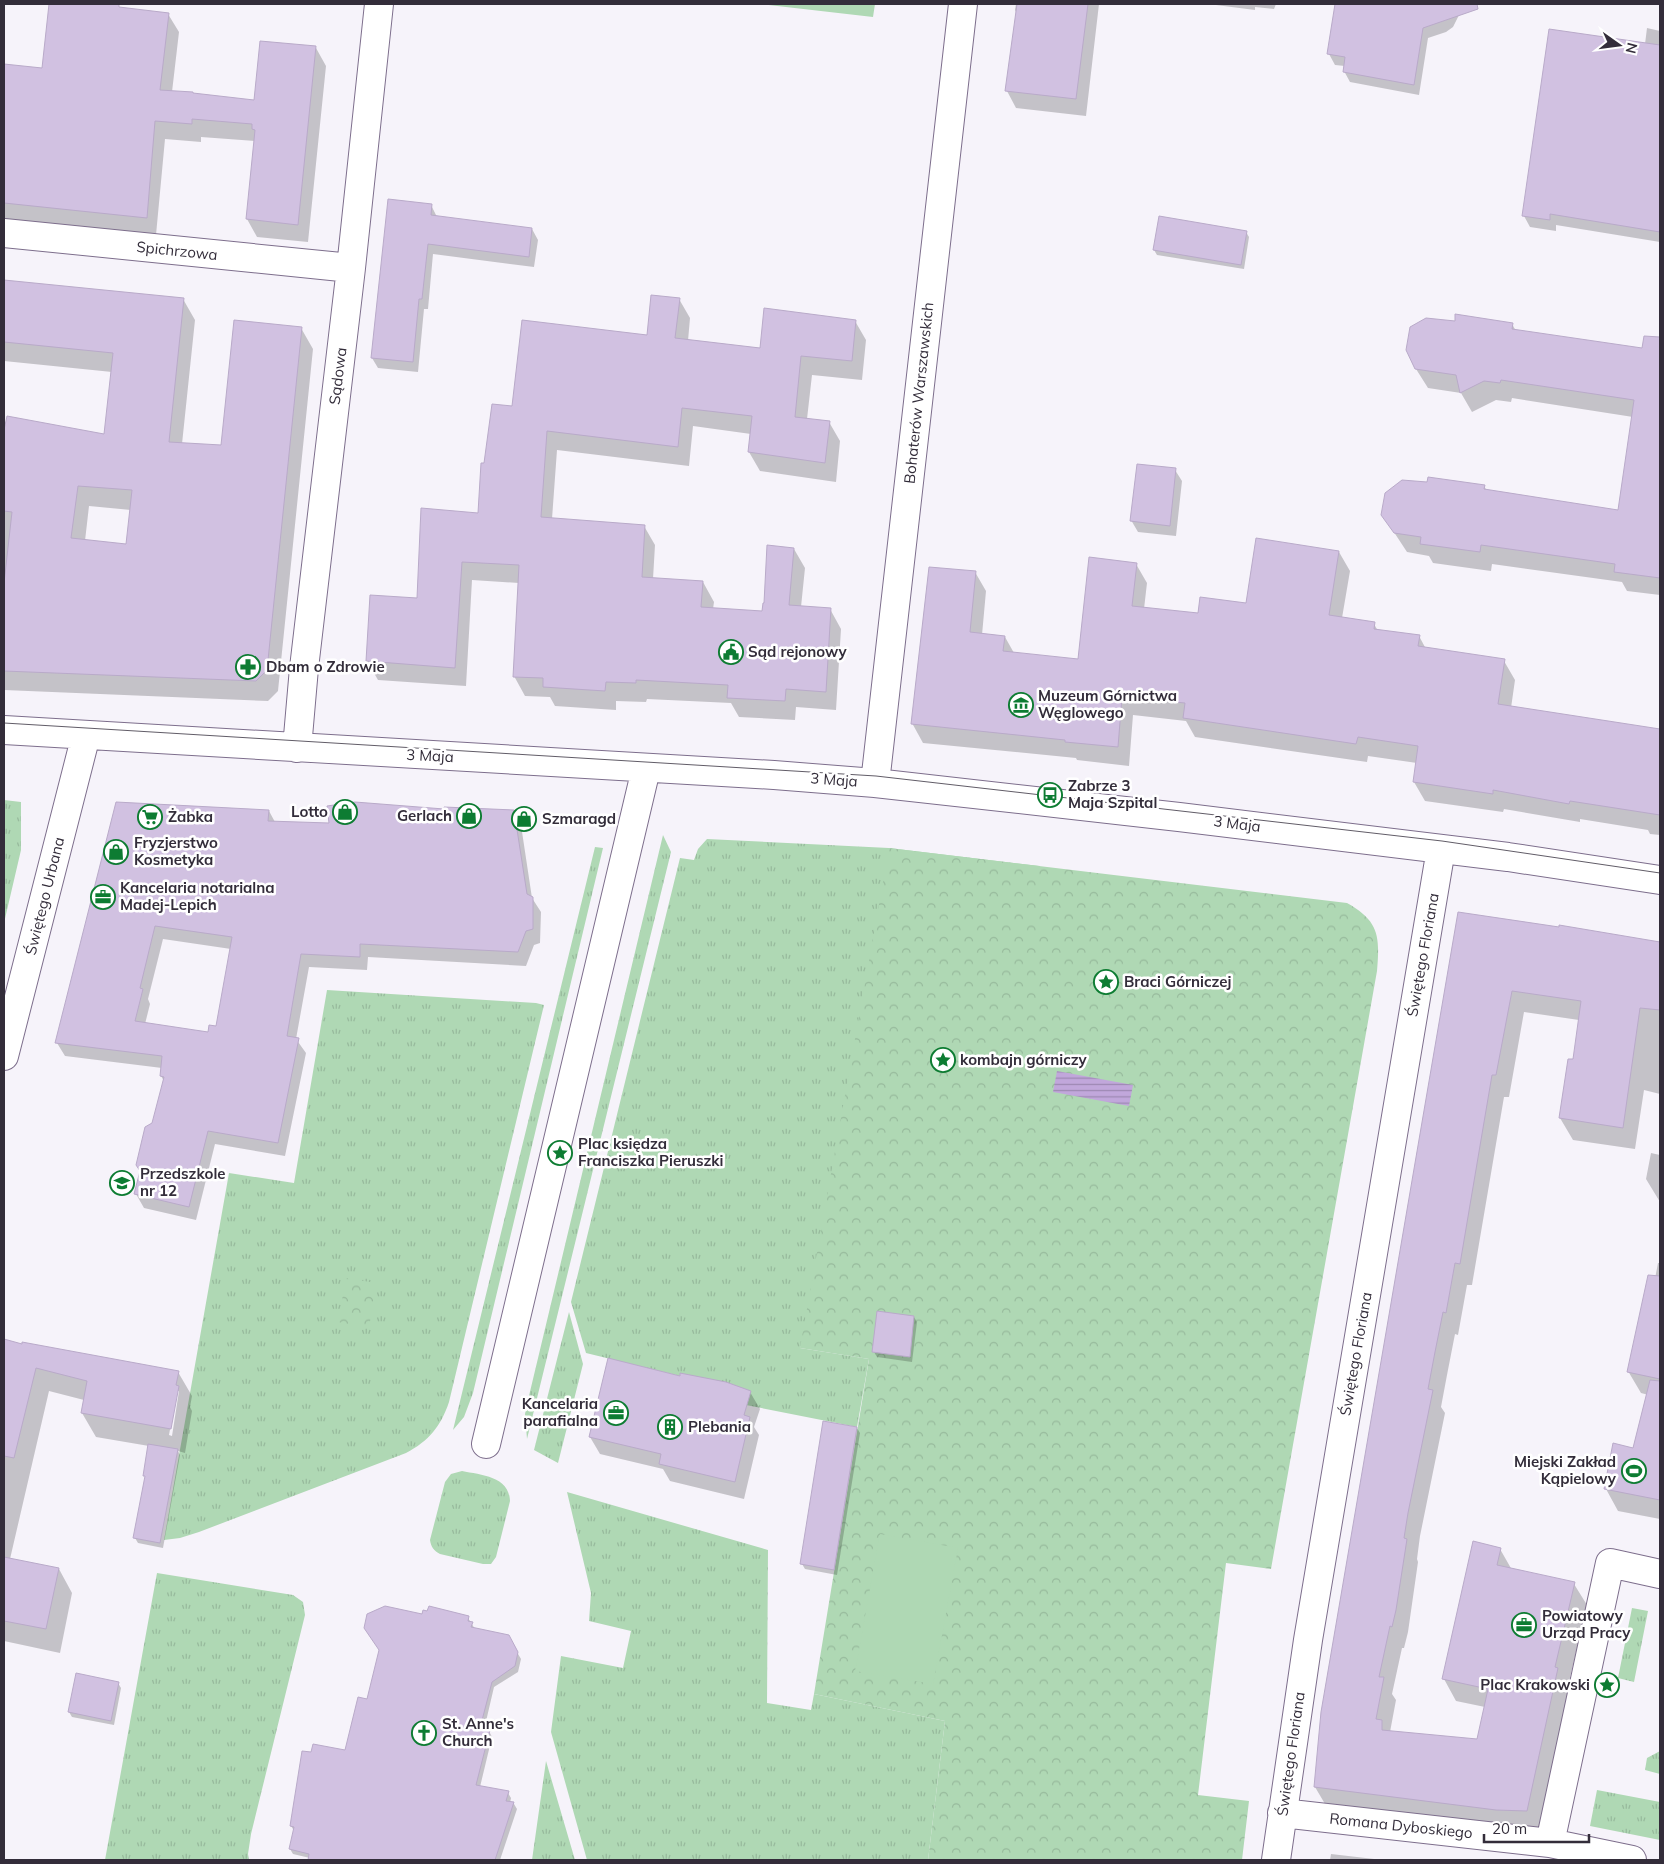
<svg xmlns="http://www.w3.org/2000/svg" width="1664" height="1864" font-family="Mulish,sans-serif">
<defs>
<pattern id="grass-tufts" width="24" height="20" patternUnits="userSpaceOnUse" patternTransform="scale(1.25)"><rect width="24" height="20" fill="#afd8b4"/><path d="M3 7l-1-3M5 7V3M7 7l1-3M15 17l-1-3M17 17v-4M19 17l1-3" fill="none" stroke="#97ba9c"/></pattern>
<pattern id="park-crowns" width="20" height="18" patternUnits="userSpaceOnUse" patternTransform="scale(1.25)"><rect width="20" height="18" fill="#afd8b4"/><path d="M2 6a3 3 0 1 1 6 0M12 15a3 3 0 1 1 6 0" fill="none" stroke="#97ba9c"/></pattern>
<pattern id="water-rules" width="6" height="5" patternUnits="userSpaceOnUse" patternTransform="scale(1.25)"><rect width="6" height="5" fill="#c1a7db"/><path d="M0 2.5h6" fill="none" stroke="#9d88b3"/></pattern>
</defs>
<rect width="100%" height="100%" fill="#f6f3fa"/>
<path fill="url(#grass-tufts)" d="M4 800 21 802V850L4 923Z
M663 835 671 852 527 1439 525 1414 528 1400Z
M707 839 889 848 1040 866 800 1348 869 1359 857 1427 746 1405 750 1393 586 1353 571 1302 680 858 694 860 698 849Z
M595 847 603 848 473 1393 464 1417 453 1430Z
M327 990 536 1003 544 1005 449 1402C441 1426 429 1441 406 1453L199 1532 180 1538 164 1540 229 1173 294 1183Z
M569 1312 583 1364 558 1463 534 1450Z
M462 1471C481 1475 509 1476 510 1501L496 1557 491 1564H483L440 1554C434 1551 431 1547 430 1540L445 1482 451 1474Z
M567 1492 768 1550 767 1703 811 1710 814 1694 945 1721 928 1860H587L551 1732 561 1656 623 1668 631 1631 589 1621 591 1593Z
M157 1573 293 1595 303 1602 305 1615 251 1834 248 1854 249 1860H105Z
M1632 1608 1648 1611 1634 1682 1618 1678Z
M1660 1751V1774L1645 1770 1647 1758Z
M546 1761 575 1860H532Z
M1597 1790 1660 1802V1840L1590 1826Z"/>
<path fill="url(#park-crowns)" d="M889 848 1347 903C1379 921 1380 936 1377 971L1271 1569 1226 1563 1198 1795 1249 1801 1242 1860H928L945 1721 814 1694 869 1359 800 1348Z
M346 1278 376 1283 369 1328 338 1322Z"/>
<path fill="#afd8b4" d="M760 4H875L873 17Z
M880 1534 958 1548 933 1684 855 1671Z"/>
<path fill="url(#water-rules)" d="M1057 1071 1133 1085 1129 1106 1053 1092Z"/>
<path fill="#0003" fill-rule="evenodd" d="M50 4H77L168 14 179 32 172 92 255 102 316 48 326 66 308 242 257 237 247 219 255 141 201 137V142L165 139 156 235 4 220V65L43 69Z
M1016 4H1099L1086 116 1016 108 1007 91 1017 14 1015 10Z
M1208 4H1276L1274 9 1255 7V10Z
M1337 4H1462L1460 13 1453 27 1446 32 1428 38 1419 95 1350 82 1344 71 1345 66 1335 65 1329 54Z
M1647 28 1660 31V242L1556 225V231L1530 227 1524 216 1645 44Z
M389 200 431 205 437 217 532 229 538 240 534 267 433 254 428 309H424L418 372 378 368 372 358Z
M1246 232 1249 237 1244 269 1157 255 1154 250Z
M4 282 183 299 195 320 182 444 222 447 301 328 313 349 278 691 268 701 4 690V435L8 417 105 435 112 372 4 361ZM89 506 131 510 127 546 85 541Z
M679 299 690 318 688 341 761 349 855 321 866 340 862 380 812 375 807 419 829 422 840 441 836 482 760 471 749 452 751 434 693 426 689 466 557 450 552 519 644 526 655 545 653 579 703 582 714 602 713 609 764 612 794 549 805 568 801 607 830 609 841 629 836 710 796 707 795 720 739 717 731 703 647 699 646 702 616 701V710L555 706 550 697 525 696 514 676 519 583 472 580 466 686 378 680 367 661 371 597 419 600 479 515 486 464 513 408 648 336Z
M1456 323 1512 324 1516 331 1646 350 1647 342 1660 344V595L1627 591 1622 582 1492 564 1491 571 1433 563 1429 556 1407 552 1382 514 1484 486 1487 491 1619 511 1633 417 1512 398 1511 402 1496 400 1472 412 1461 393 1428 388 1416 369Z
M1175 470 1182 481 1176 536 1138 532 1131 520Z
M1339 552 1350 571 1342 618 1374 624 1378 631 1419 636 1426 649 1504 661 1515 680 1511 708 1660 730V835L1650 834 1648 830 1580 819V822L1504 809 1503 812 1425 801 1414 782 1417 763 1368 756 1367 762 1195 737 1186 721 1133 715 1129 766 1077 760 1076 758 923 743 912 723 975 572 986 591 982 635 1005 637 1014 653 1079 660 1136 564 1147 583 1144 609 1199 615 1247 604Z
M117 803 269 811 275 822 331 824 445 811H513L521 825 532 898 541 912 540 943 534 945 526 966 368 957 367 970 309 967 296 1039 306 1053 285 1156 215 1144 196 1220 144 1208 136 1194 164 1081 161 1076 162 1068 65 1056 57 1043ZM163 939 231 949 217 1027 209 1033 145 1024 150 1004 148 999Z
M1459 914 1660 943V1094L1644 1090 1635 1149 1573 1140 1560 1118 1574 1061 1579 1020 1524 1012 1509 1097H1504L1472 1285H1467L1458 1335 1455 1334 1447 1375 1441 1407 1445 1413 1420 1536 1417 1559 1418 1562 1408 1632 1404 1648H1402L1392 1694 1396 1700 1390 1732 1478 1740 1485 1707 1456 1701 1444 1679 1500 1549 1512 1570 1574 1584 1587 1605 1568 1686 1570 1691 1539 1833 1328 1809 1315 1787Z
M1651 1153 1660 1155V1202L1646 1179Z
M1658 1263H1660V1398L1641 1393 1628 1371 1649 1310Z
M914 1317 917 1322 912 1362 877 1357 874 1352Z
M4 1340 23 1345 178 1372 192 1396 190 1407 192 1411 185 1453 178 1451 180 1455 163 1548 138 1543 135 1538 146 1478 149 1446 96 1437 82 1413 84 1400 49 1391 10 1559 59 1569 72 1593 60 1653 4 1641ZM177 1391H179L172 1436 169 1435Z
M680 1377 750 1392 760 1409 754 1427 759 1435 744 1499 670 1481 663 1469 600 1454 590 1437Z
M1644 1411 1660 1415V1519L1618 1511 1606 1489 1634 1449Z
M857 1428 860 1433 837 1575 805 1569 802 1564Z
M423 1616 468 1618 475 1629 508 1637 521 1659 518 1672 494 1687 484 1730 489 1731 492 1737 480 1787 508 1793 511 1798 510 1803 514 1804 517 1809 500 1860H309L310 1858 293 1854 290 1849 295 1832 291 1826 346 1752 367 1700Z
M118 1683 121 1688 114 1725 72 1717 69 1712Z
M1331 1854 1383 1860H1330Z"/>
<path fill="#d1c1e1" stroke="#b9aac9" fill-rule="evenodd" d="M49 4H119V7L169 13 160 90 193 92V93L254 100 260 41 316 46 298 225 246 219 255 130 252 129V124L192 119V124L155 121 147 218 4 203V64L42 68Z
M1017 4H1088L1076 99 1005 91Z
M1335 4H1477L1478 9 1423 28 1414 85 1343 72 1345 57 1327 54Z
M1549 29 1660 45V232L1550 214V220L1522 216Z
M388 199 432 204 431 215 532 228 529 257 428 244 422 299H419L413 362 371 358Z
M1159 216 1247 231 1241 265 1153 250Z
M4 280 184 298 169 442 221 445 234 320 302 327 267 670 256 681 4 671V583L12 512 4 511V430L7 416 104 434 113 353 4 342ZM78 486 132 490 126 544 71 538Z
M651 295 680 298 675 338 760 348 764 308 856 320 852 361 801 356 795 417 830 421 825 463 748 452 752 416 682 408 678 447 547 431 541 517 645 525 642 577 703 581 701 607 762 611 763 603H764L767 545 794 548 789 605 831 608 826 692 786 689 785 701 727 698 728 685 636 680V683L606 682 605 691 543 687V678L513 677 519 565 462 562 455 668 366 661 370 595 417 598 421 508 478 513 481 463H484L492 404 512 406 522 320 647 335Z
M1455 314 1513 323 1512 329 1642 348 1644 336 1660 337V578L1614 572 1615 564 1481 545 1480 552 1420 544 1421 537 1394 533 1381 515 1385 493 1402 480 1427 482 1428 477 1485 485 1484 489 1618 510 1634 400 1501 380 1500 383 1484 381 1460 393 1456 375 1415 369 1406 350 1410 327 1426 318 1455 321Z
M1137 464 1176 468 1170 526 1130 521Z
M1256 538 1339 551 1329 615 1375 622 1374 629 1420 635 1418 646 1505 659 1498 704 1660 729V815L1570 801 1569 804 1493 790V794L1413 782 1418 746 1358 737 1356 744 1183 718 1185 703 1122 697 1118 747 1065 742V740L911 724 929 567 976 571 970 632 1005 636 1003 651 1078 659 1089 557 1137 563 1132 606 1198 613 1200 597 1246 603Z
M116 802 269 810 268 821 329 823 327 806 355 802 444 809V807L514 810 527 894 533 897V929L526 931 518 952 360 944V957L301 954 287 1036 299 1038 278 1143 208 1131 189 1207 134 1194 140 1171 136 1165 145 1127 152 1123 164 1077 160 1076 162 1056 55 1043ZM155 926 232 937 216 1026 209 1025 208 1032 135 1021 143 989 140 988Z
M1458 912 1559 927V925L1660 942V1010L1640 1008 1623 1128 1559 1118 1568 1059H1573L1581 1001 1512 991 1496 1075H1492L1460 1264 1455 1263 1446 1313 1443 1312 1435 1352 1428 1389 1433 1390 1408 1513 1404 1538 1407 1539 1396 1610 1392 1627 1390 1626 1379 1677H1384L1376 1719 1382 1720V1730L1477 1739 1488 1689 1442 1679 1473 1541 1501 1548 1497 1565 1575 1582 1555 1667 1558 1668 1527 1811 1496 1810 1314 1787 1321 1712Z
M1648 1275 1660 1276V1379L1627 1372Z
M877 1311 914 1316 910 1357 872 1352Z
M4 1339 22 1344V1342L179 1371 176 1385 179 1386 171 1429 81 1413 87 1381 36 1368 14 1458 4 1456Z
M608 1358 680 1376V1373L726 1382 751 1391 744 1415 750 1417 735 1482 659 1464 661 1454 589 1437Z
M1650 1380 1660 1381V1500L1604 1489 1613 1443 1633 1448Z
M823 1421 857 1427 834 1570 800 1564Z
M148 1444 178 1449 160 1543 133 1538 145 1476H143Z
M4 1557 59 1568 46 1629 4 1621Z
M385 1606 422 1614 423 1610 427 1611 429 1606 469 1616 468 1621 473 1622 471 1627 509 1635 518 1652 515 1666 492 1682 480 1728 490 1730 476 1785 509 1791 506 1801 514 1802 495 1860H308L309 1854 289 1849 294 1827 290 1826 302 1751 311 1752 313 1744 345 1750 358 1697 367 1699 379 1650 364 1628 367 1614Z
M76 1673 119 1682 111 1721 68 1712Z"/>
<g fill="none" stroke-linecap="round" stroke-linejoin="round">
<defs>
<path id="minor" d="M4 233 351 268
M4 730 774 775 875 783 1179 817 1508 857 1660 880
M297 748 304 668 351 268 379 4
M875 783 963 4
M4 1056 86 735
M486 1444 646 769
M1282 1813 1550 1843 1632 1860
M1550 1843 1610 1563 1660 1574
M1276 1860 1308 1640 1441 849"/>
</defs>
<use href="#minor" stroke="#7d6e8c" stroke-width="30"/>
<use href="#minor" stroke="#fff" stroke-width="28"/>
<path stroke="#615c67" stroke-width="1" d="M4 723 876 776 1442 841 1660 873"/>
</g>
<defs>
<symbol id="civic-ring" viewBox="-11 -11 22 22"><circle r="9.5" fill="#fff" stroke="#0d7c32" stroke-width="1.5"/><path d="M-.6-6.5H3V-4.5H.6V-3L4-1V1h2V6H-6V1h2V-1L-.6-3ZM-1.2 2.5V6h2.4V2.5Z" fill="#0d7c32"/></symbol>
<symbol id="pharmacy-ring" viewBox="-11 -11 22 22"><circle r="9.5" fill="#fff" stroke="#0d7c32" stroke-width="1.5"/><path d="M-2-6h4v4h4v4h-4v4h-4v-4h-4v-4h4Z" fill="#0d7c32"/></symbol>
<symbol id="museum-ring" viewBox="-11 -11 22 22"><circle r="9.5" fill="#fff" stroke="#0d7c32" stroke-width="1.5"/><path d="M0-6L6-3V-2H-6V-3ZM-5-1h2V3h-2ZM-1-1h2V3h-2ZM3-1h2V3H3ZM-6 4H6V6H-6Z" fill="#0d7c32"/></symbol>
<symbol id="bus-ring" viewBox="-11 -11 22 22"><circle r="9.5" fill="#fff" stroke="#0d7c32" stroke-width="1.5"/><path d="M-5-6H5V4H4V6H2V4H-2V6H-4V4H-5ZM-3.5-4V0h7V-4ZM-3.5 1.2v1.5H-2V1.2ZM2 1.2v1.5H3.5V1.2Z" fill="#0d7c32"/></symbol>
<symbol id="shop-ring" viewBox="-11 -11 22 22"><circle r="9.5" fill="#fff" stroke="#0d7c32" stroke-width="1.5"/><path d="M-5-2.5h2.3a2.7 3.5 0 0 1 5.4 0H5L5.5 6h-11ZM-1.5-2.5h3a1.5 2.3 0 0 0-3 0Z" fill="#0d7c32"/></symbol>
<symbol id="supermarket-ring" viewBox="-11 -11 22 22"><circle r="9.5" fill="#fff" stroke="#0d7c32" stroke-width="1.5"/><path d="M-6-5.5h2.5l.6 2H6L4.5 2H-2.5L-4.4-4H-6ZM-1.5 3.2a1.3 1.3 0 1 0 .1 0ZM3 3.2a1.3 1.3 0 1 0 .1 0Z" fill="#0d7c32"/></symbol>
<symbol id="office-ring" viewBox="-11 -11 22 22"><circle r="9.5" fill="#fff" stroke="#0d7c32" stroke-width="1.5"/><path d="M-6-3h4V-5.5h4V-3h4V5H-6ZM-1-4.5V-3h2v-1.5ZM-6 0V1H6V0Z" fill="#0d7c32"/></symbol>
<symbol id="sight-ring" viewBox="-11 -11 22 22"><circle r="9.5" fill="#fff" stroke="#0d7c32" stroke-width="1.5"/><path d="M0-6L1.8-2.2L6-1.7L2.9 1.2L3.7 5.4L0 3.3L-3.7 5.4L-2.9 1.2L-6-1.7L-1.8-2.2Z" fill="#0d7c32"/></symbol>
<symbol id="school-ring" viewBox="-11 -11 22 22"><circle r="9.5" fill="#fff" stroke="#0d7c32" stroke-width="1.5"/><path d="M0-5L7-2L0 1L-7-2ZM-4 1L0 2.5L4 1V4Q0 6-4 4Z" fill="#0d7c32"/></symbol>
<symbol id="building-ring" viewBox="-11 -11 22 22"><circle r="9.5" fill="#fff" stroke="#0d7c32" stroke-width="1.5"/><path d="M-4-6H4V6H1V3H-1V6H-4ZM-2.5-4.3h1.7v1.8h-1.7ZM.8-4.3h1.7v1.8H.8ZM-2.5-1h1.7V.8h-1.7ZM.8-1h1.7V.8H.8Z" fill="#0d7c32"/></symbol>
<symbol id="stadium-ring" viewBox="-11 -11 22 22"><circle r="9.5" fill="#fff" stroke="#0d7c32" stroke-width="1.5"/><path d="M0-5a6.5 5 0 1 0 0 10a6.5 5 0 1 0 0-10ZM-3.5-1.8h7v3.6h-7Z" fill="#0d7c32"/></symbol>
<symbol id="church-ring" viewBox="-11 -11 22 22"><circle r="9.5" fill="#fff" stroke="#0d7c32" stroke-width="1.5"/><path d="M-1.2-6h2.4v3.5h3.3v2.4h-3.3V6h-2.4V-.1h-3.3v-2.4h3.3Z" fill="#0d7c32"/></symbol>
</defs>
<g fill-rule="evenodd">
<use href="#civic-ring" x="717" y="638" width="28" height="28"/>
<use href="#pharmacy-ring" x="234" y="653" width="28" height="28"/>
<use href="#museum-ring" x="1007" y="691" width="28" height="28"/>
<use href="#bus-ring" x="1036" y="781" width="28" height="28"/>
<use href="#shop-ring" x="331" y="798" width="28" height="28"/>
<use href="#shop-ring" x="455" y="802" width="28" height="28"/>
<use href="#supermarket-ring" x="136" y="803" width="28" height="28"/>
<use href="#shop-ring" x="510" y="805" width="28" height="28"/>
<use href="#shop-ring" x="102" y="838" width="28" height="28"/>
<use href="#office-ring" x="89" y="883" width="28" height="28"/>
<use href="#sight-ring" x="1092" y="968" width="28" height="28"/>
<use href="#sight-ring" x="929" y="1046" width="28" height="28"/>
<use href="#sight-ring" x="546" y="1139" width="28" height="28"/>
<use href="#school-ring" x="108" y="1169" width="28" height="28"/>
<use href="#office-ring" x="602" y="1399" width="28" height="28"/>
<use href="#building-ring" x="656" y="1413" width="28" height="28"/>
<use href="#stadium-ring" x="1620" y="1457" width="28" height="28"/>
<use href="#office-ring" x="1510" y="1611" width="28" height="28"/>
<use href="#sight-ring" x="1593" y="1671" width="28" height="28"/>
<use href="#church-ring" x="410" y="1719" width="28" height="28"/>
</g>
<g text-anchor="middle" stroke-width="5" stroke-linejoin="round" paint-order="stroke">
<g font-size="15" fill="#332d3a" stroke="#fff">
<text transform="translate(177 251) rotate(6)" y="5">Spichrzowa</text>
<text transform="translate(338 376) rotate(-83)" y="5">Sądowa</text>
<text transform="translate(919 393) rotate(-84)" y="5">Bohaterów Warszawskich</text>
<text transform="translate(430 756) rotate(3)" y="5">3 Maja</text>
<text transform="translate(834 780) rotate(4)" y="5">3 Maja</text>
<text transform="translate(1237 824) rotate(7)" y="5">3 Maja</text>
<text transform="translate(45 896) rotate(-76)" y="5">Świętego Urbana</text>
<text transform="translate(1423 955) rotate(-80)" y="5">Świętego Floriana</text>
<text transform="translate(1356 1354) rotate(-80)" y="5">Świętego Floriana</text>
<text transform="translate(1291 1754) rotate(-82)" y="5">Świętego Floriana</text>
<text transform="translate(1401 1826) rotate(6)" y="5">Romana Dyboskiego</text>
</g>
<g font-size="15" font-weight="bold" fill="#332d3a" stroke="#fff" text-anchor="start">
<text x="748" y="657">Sąd rejonowy</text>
<text x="266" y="672">Dbam o Zdrowie</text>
<text x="1038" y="701">Muzeum Górnictwa<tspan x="1038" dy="17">Węglowego</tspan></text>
<text x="1068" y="791">Zabrze 3<tspan x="1068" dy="17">Maja Szpital</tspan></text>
<text x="328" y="817" text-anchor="end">Lotto</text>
<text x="452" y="821" text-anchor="end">Gerlach</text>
<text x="168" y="822">Żabka</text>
<text x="542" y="824">Szmaragd</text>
<text x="134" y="848">Fryzjerstwo<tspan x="134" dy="17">Kosmetyka</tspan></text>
<text x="120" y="893">Kancelaria notarialna<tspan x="120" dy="17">Madej-Lepich</tspan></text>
<text x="1124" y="987">Braci Górniczej</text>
<text x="960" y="1065">kombajn górniczy</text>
<text x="578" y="1149">Plac księdza<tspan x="578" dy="17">Franciszka Pieruszki</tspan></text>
<text x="140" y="1179">Przedszkole<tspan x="140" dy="17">nr 12</tspan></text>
<text x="598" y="1409" text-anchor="end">Kancelaria<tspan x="598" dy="17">parafialna</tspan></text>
<text x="688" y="1432">Plebania</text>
<text x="1616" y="1467" text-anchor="end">Miejski Zakład<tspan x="1616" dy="17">Kąpielowy</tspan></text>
<text x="1542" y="1621">Powiatowy<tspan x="1542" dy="17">Urząd Pracy</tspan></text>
<text x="1590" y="1690" text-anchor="end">Plac Krakowski</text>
<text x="442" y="1729">St. Anne's<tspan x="442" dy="17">Church</tspan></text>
</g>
</g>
<rect width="1664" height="1864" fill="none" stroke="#332d3a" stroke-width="10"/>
<g transform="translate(1619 45) rotate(104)" stroke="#ffffff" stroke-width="4" paint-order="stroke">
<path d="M0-4L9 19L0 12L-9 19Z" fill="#332d3a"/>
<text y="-8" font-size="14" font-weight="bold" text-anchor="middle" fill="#332d3a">N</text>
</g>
<path d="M1484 1834v8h105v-8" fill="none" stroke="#332d3a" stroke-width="2.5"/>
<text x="1492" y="1834" font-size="15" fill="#332d3a" stroke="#ffffff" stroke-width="4" paint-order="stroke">20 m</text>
</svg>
